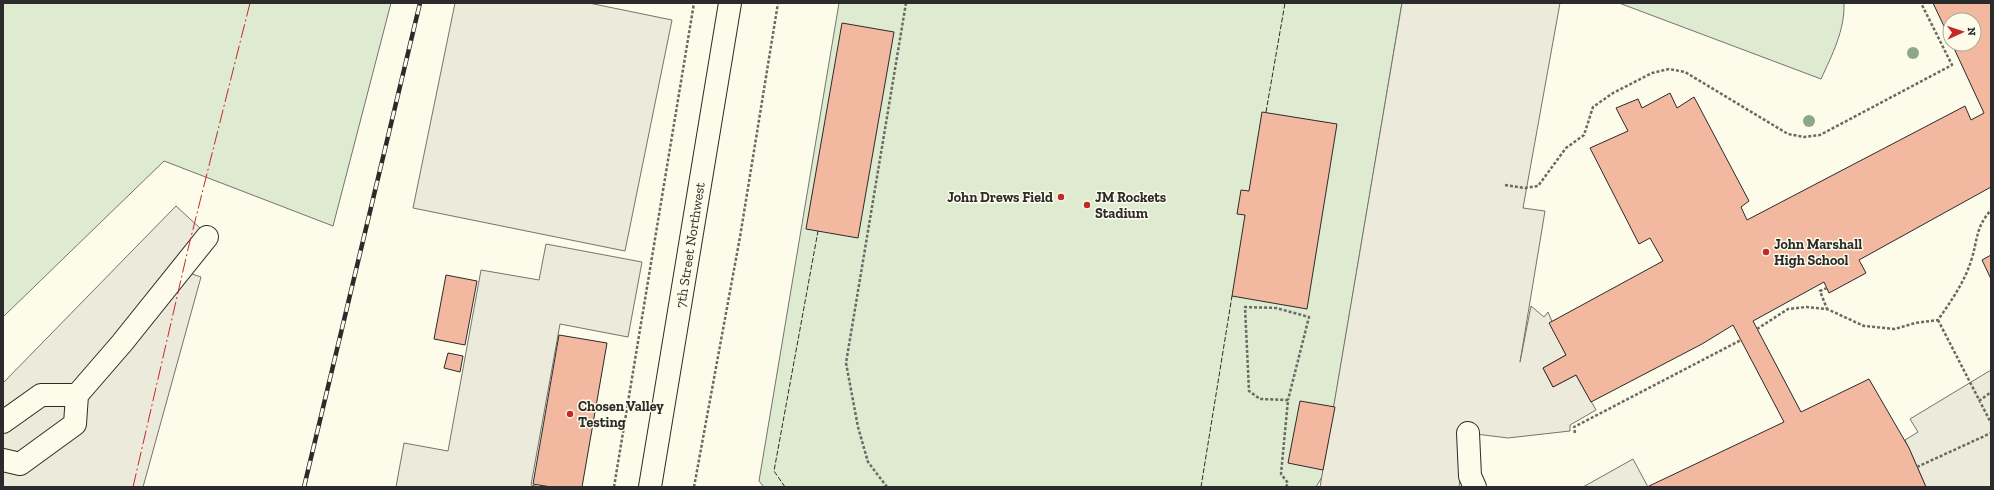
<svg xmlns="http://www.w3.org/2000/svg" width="1994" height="490" font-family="'Zilla Slab',serif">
<rect width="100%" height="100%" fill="#fdfbea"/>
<path fill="#deebd1" stroke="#74746e" d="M3 3H391L333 226 164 161 3 317Z
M839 3H1402L1322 477 1316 487H764L759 481Z
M1619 3H1844C1845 30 1832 55 1821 79Z"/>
<path fill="#eceadb" stroke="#74746e" d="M455 3H589L672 20 625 251 413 208Z
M1402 3H1560L1523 208 1545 211 1520 362 1531 306 1544 317 1548 312 1566 355 1543 368 1553 387 1576 375 1596 410 1570 425V431L1508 438 1468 433 1459 487H1320Z
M176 206 201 229 177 269 201 277 143 487H3V383Z
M546 244 642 262 628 337 560 324 531 485 540 487H396L404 443 448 451 481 270 539 280Z
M1991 370V487H1926L1905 440 1918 432 1910 419Z
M1633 459 1648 487H1583Z"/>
<path fill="#f2b8a0" stroke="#2b2b2b" d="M1933 3H1991V187L1859 260 1866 273 1829 293 1824 282 1753 321 1801 412 1869 379 1909 448 1926 487H1647L1784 422 1733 325 1702 344 1591 402 1576 375 1553 387 1543 368 1566 355 1549 323 1663 261 1650 238 1639 244 1590 148 1628 131 1616 108 1638 99 1642 108 1670 93 1677 108 1694 97 1749 201 1741 207 1747 220 1965 106 1971 120 1984 113 1952 44H1974V20H1950V39Z
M842 23 894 32 858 238 806 229Z
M1262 112 1337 124 1307 309 1232 296 1245 215 1237 214 1241 190 1249 191Z
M1991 255V279L1982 260Z
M446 275 477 281 465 345 434 339Z
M559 335 607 343 582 487H551L533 484Z
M448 353 463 356 460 372 444 368Z
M1300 401 1335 407 1323 470 1288 463Z"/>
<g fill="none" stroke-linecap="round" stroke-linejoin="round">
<defs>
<path id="minor" d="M3 422 41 395H77L122 343 207 237
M1468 433 1470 476 1475 487
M3 460 20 464 75 424 77 395"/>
<path id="major" d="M650 487 730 3"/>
</defs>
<use href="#minor" stroke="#2b2b2b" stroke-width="24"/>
<use href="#major" stroke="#2b2b2b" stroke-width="24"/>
<path stroke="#6a6964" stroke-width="2.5" stroke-dasharray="3 2" stroke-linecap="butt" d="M1505 185 1525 188 1538 186 1566 148 1584 135 1593 107 1613 93 1652 73 1669 69 1685 72 1788 134 1804 137 1820 135 1952 65 1921 3
M1827 288 1820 291 1827 309
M1938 320 1991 423
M1757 329 1788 309 1807 307 1827 309 1864 326 1895 329 1915 323 1938 320C1951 301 1964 283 1971 261 1978 240 1975 228 1991 210
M1979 401 1991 392
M1575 433 1574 427 1741 340
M1917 467 1991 433
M614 487 694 3
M694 487 740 237 778 3
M887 487 868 462 858 427 846 363 906 3
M1286 487 1288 483 1281 474 1288 400 1260 399 1249 391 1245 307 1276 308 1309 317 1288 400"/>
<use href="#minor" stroke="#fdfbea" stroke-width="22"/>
<use href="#major" stroke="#fdfbea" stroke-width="22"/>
<defs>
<path id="rail" d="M304 487 420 3"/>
</defs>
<use href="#rail" stroke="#2b2b2b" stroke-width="4.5"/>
<use href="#rail" stroke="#fdfbea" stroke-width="3" stroke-dasharray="9" stroke-linecap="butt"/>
<path stroke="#2b2b2b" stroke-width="1" stroke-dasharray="5 2" stroke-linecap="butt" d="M1266 112 1285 3
M785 487 774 471 818 231
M1201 487 1232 296"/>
<path stroke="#c62828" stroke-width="1" stroke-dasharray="14 3 2 3" stroke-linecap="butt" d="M133 487 189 245 250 3"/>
</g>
<g fill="#8ea78a">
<circle cx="1913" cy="53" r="6"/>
<circle cx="1809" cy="121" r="6"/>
</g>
<g fill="#c62828" stroke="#fdfbea" stroke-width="1.5">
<circle cx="1061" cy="197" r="4"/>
<circle cx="1087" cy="205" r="4"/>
<circle cx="1766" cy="252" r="4"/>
<circle cx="570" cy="414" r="4"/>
</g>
<g text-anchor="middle" stroke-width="3" stroke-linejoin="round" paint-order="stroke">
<g font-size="14" font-weight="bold" fill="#2b2b2b" stroke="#fdfbea" text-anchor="start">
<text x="1053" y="202" text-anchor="end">John Drews Field</text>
<text x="1095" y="202">JM Rockets<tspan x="1095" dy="16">Stadium</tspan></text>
<text x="1774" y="249">John Marshall<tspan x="1774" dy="16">High School</tspan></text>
<text x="578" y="411">Chosen Valley<tspan x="578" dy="16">Testing</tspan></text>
</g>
<g font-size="14" fill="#2b2b2b" stroke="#fdfbea">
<text transform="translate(690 245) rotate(-81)" y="5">7th Street Northwest</text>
</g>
</g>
<rect width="1994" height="490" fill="none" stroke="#2b2b2b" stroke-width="8"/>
<g transform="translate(1962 32) rotate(87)"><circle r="19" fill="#fdfbea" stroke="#a9a89e"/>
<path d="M0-3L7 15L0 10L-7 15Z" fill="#c62828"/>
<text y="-6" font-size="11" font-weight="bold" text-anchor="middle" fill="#2b2b2b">N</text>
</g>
</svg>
